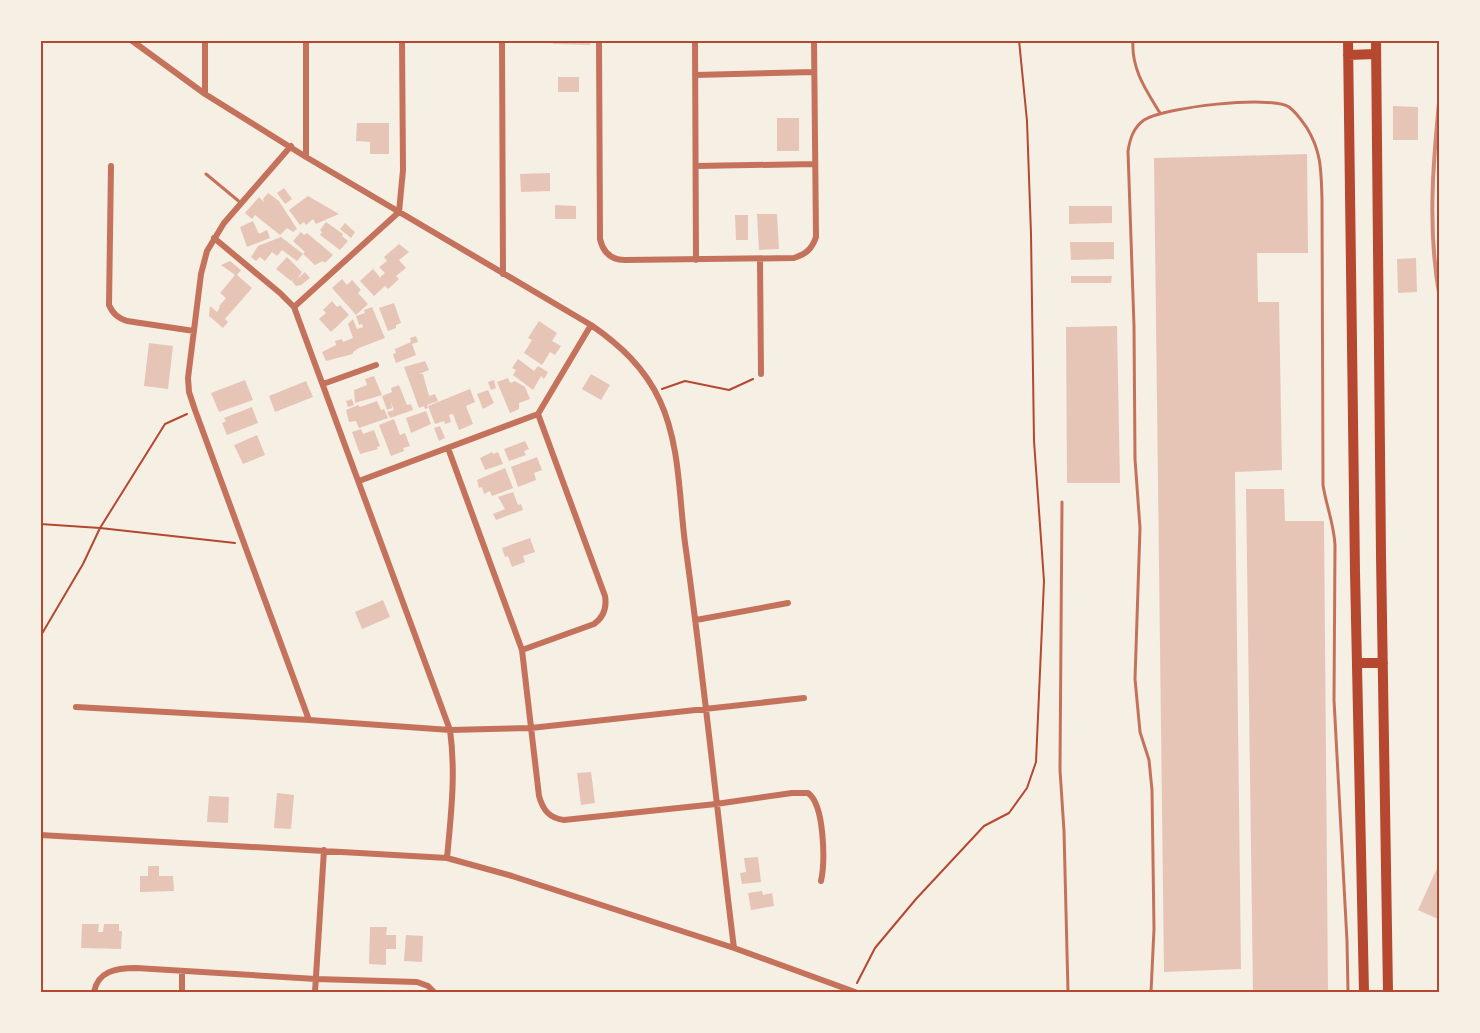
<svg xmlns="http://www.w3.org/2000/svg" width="1480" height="1033" font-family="'Alegreya Sans',sans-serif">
<rect width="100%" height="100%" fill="#f6efe4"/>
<path fill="#e6c5b7" d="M553 40H590V45L553 44Z
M558 77H579V92H558Z
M1393 106 1418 107V140H1393Z
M777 118H799V151H777Z
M357 123H389V154H370V142L356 141Z
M1307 154 1308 253H1257L1258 302H1279L1282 470 1235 472 1241 969 1164 972 1154 158Z
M550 173V191L521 192 520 174Z
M284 188 292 199 285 204 277 193Z
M268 193 279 201 297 229 293 232 287 228 280 235 255 215 252 219 245 213 259 197 264 202 263 199Z
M308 196 339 214 316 224 313 219 306 225 304 222 300 225 289 210Z
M555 205 576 206V219H555Z
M1069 206H1112V223L1069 224Z
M757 214H777L779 249 759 250Z
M735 215H748V240H736Z
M253 221 259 234 267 230 270 238 247 247 240 227Z
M326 222 343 234 342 236 348 241 340 250 320 235 322 232 320 230Z
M345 223 355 232 351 238 340 229Z
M301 232 304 235 307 233 333 255 325 263 323 261 315 265 303 254 305 252 293 241Z
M281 237 303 254 297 261 282 250 277 256 272 252 265 261 260 257 256 261 251 257 258 246Z
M1070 242H1114V259L1071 260Z
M399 244 409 252 399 260 406 268 396 276 399 279 388 289 385 286 374 296 360 281 373 269 379 276V278L385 273 379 267 387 261 384 257Z
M287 257 302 272 297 279 305 272 310 278 301 285 296 286 292 281 294 278 291 281 276 269Z
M1416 258 1417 292 1398 293 1397 259Z
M230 261 241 270 237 275 252 288 225 319 228 322 223 328 209 316 210 306 217 312 220 307 219 306 226 298 220 293 235 275 221 265Z
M1071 276H1112L1111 283H1071Z
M342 279 347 285 352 280 361 290 358 293 368 304 356 315 332 288Z
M332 301 337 307 340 305 349 315 331 332 319 319 326 313 323 310Z
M394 303 401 323 396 325V328L388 331 379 308Z
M372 307 385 338 359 348 353 352V354L326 361 322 352 336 345 335 341 342 339 343 342 353 338 348 324 353 319 357 329 363 327 362 324 359 325 356 316 365 313 364 310Z
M539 321 557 333 552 341 561 346 555 355 550 352 542 365 524 353 532 340 528 338Z
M1117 326 1120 483H1067L1066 327Z
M416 336 418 342 412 344 416 355 396 363 393 354 396 353 395 349 411 342 410 338Z
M149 343 173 346 168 389 144 386Z
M518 359 534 371 538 366 548 372 544 379 541 376 533 390 513 375 516 370 512 368Z
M425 361 429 370 419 374H423L429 396 435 394 438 401 427 405 428 408 425 409 424 406 419 408 404 367Z
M591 374 610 385 601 400 582 389Z
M374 376 382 395 355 403 354 390 367 385 365 379Z
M508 378 510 383 515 381 525 387 530 399 519 403V409L510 413 497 382Z
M245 380 253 400 219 412 211 393Z
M494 380 496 388 491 390 488 382Z
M306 381 313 397 275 412 269 396Z
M399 385 407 405 411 404 413 410 390 418 387 412 394 410 391 402 392 408 387 410 382 396 392 392 391 388Z
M470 389 475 402 466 406 473 424 459 430 453 414 449 415 451 422 445 424 444 421 435 424 428 406Z
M488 390 494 403 483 409 477 394Z
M352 399 354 405 348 407 346 401Z
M377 401 381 410 384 409 388 418 359 428 356 421 349 422 346 410 358 405 360 407Z
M252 407 258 423 227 435 222 423 226 421 224 418Z
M426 411 431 424 411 433 406 418Z
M394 419 400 435 405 433 410 446 403 448 404 451 391 456 379 425Z
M440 426 445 438 439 441 434 428Z
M361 429 363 434 374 430 380 446 377 447 378 449 360 454 352 432Z
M257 435 265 455 243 464 234 445Z
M525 441 529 449 524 451 526 455 509 461 504 449Z
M492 452 493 454 498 452 503 464 485 470 480 458Z
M537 457 542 470 534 473 536 480 518 487 511 467Z
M505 468 513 488 492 496 490 491 484 494 482 487 479 488 477 480Z
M1246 489H1284L1285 521H1324L1328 992H1253Z
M513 492 518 505 521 504 523 510 496 520 493 514 505 509 498 497Z
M530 538 535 552 523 556 525 562 512 567 508 556 505 557 502 548Z
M383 600 390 617 362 629 355 612Z
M591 772 595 803 581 805 577 773Z
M277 793 294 795 291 829 274 828Z
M209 796 229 797 228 823 207 822Z
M758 857 761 882 742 884 740 873 746 872 744 858Z
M148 866H159V876H173L174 891 140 892V876H148Z
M1438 866 1440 867V920L1418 910Z
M762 891 763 895 772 893 774 906 751 910 748 893Z
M82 924H99L98 932H103L104 924H119V931H122L121 949 81 948Z
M370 927H387L386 935H396V949H386V965L369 964Z
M406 935 423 936 422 962 404 961Z"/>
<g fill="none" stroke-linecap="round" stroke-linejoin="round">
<path stroke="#b5482f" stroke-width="2" d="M662 389 685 381 729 390 753 379
M40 524 100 528 235 543
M40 637 83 564 100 528 165 424 187 414
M857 983 875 948 916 899 984 826 1009 813 1027 788 1036 762 1044 581 1034 441 1031 234 1027 121 1019 40"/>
<path stroke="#c5725c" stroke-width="3" d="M1133 40C1131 69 1146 90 1160 113
M206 174 241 203
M1062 502 1060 770 1064 831 1068 992
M1151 992 1154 929 1152 790 1149 760 1140 732 1135 679 1140 528 1135 459 1134 326 1128 151C1130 139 1133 128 1144 120 1165 107 1270 95 1289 107 1297 113 1302 121 1307 128 1322 153 1321 172 1322 199L1323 485C1326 505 1334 524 1335 545L1334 700 1347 941 1348 992"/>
<path stroke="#c5725c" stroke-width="6" d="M131 40 205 94 306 157 591 325C620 345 645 368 660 401 680 444 679 497 685 543 704 678 717 813 734 948
M502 40 503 274
M599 40 600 239C603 252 611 260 625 260L794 258C806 254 812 249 816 237L814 40
M695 40 696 260
M695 75 814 72
M205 94V40
M291 146 224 223 207 251 201 274 188 378 189 392 195 410 309 720
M306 157V40
M111 166 109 305C113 314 118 318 127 321L194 331
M696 166 815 164
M399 212 403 170 402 40
M214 238 280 293 294 307 450 730C456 773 451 815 447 858
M760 259 761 374
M294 307 399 212
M323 384 376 365
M448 448 522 650 539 796C543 810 549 818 564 820L716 804 792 793H808C825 805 825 863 821 881
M359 481 538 414 591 325
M696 620 788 603
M522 650 594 624C604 617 607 608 605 596L538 414
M76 707 309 720 450 730 531 728 804 698
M40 835 447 858 512 876 734 948 855 992
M94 992C98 971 116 968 136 968L316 979 417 982 428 986 434 992
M182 992V971
M315 992 324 850"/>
<path stroke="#b5482f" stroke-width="10" d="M1348 40 1355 572 1364 992
M1376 40 1381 556 1388 992
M1348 55 1376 54
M1357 663H1383"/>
<path stroke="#cf8b77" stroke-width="4" d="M1440 93C1433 162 1427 230 1440 299"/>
</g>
<rect width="1480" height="1033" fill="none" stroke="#f6efe4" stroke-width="84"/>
<rect x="42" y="42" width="1396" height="949" fill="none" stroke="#b5482f" stroke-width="2"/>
</svg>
